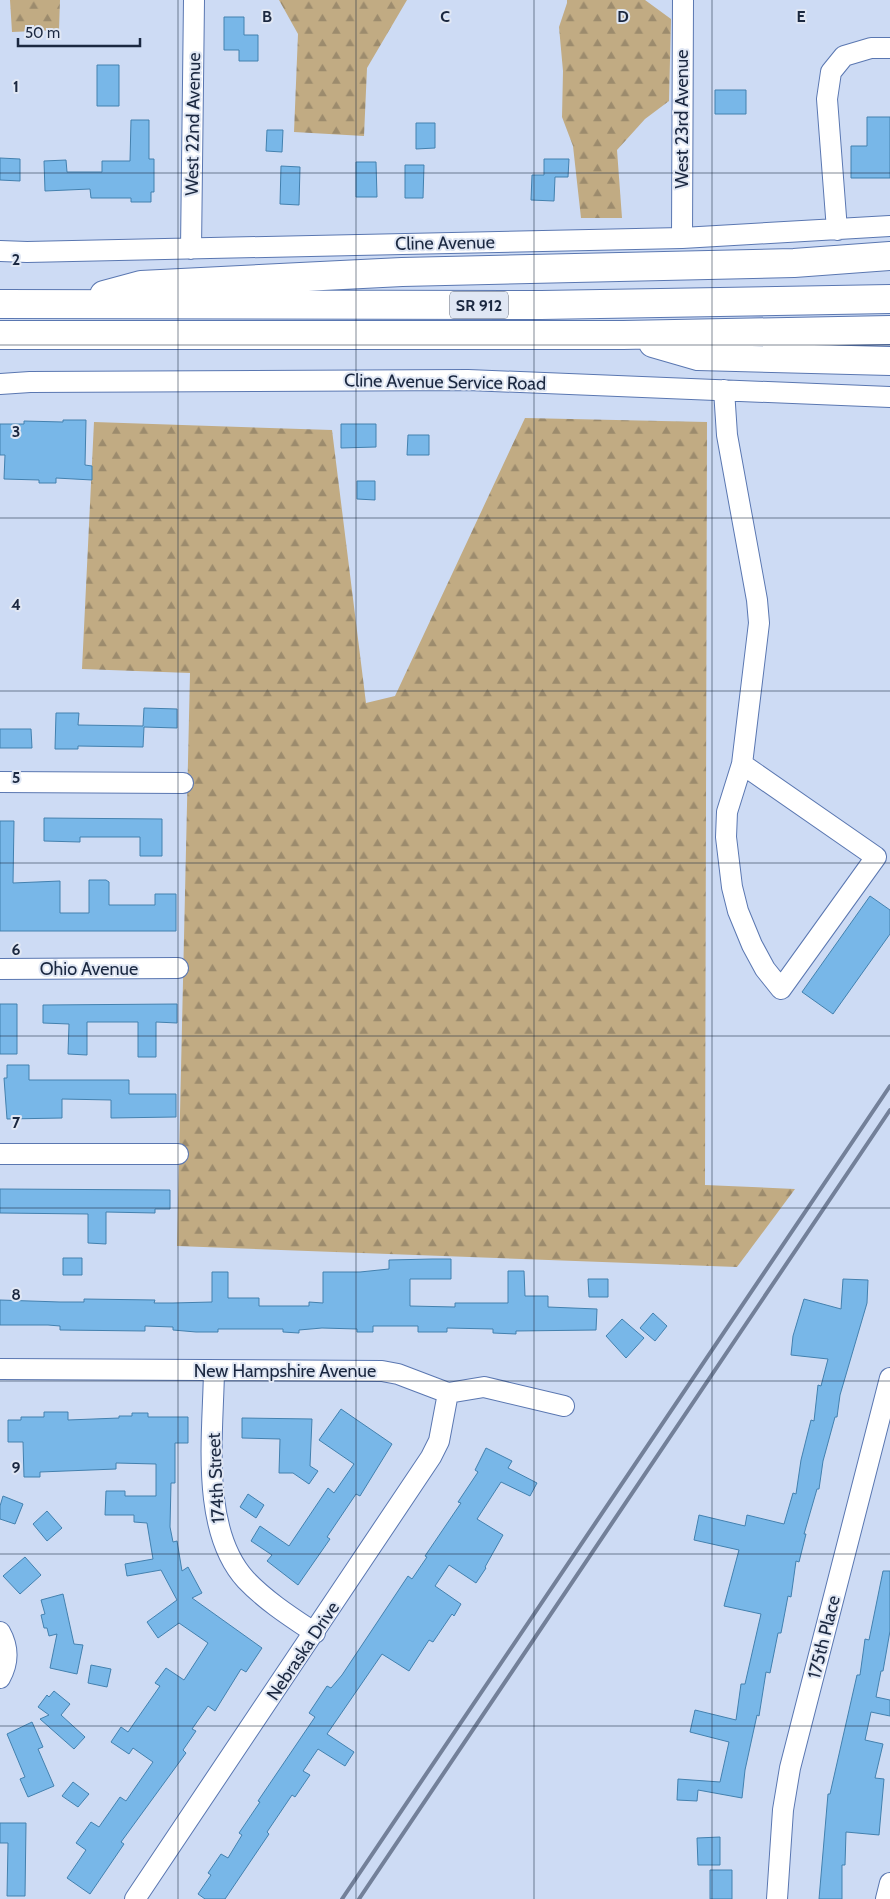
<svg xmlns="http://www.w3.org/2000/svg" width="890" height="1899" font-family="Cabin,sans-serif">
<defs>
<pattern id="forest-firs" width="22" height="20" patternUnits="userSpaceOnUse" patternTransform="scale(1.25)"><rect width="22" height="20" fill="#c1ab83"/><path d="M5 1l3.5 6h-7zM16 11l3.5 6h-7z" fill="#9c8b6d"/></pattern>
</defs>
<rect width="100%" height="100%" fill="#cddbf4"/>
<path fill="url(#forest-firs)" d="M10 0H60L59 30 12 32Z
M279 0H407L367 68 364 136 294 132 298 34Z
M567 0H645L671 19 669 101 645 119 617 150 622 218H581L573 146 562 117 563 71 559 27 567 3Z
M525 418 707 422 705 1185 795 1189 737 1267 177 1246 190 673 82 669 94 422 332 430 366 703 395 696Z"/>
<path fill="#78b7e8" stroke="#4381af" d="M224 17H244V35H258V61H239V50H224Z
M97 65H119V106H97Z
M715 90H746V114H715Z
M867 117H890V178H851V146H867Z
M131 120H149V159H154V192H151V202H131V198H91L90 189 45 191 44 161 66 160 67 172H102V161H130Z
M416 123H435V148L416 149Z
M267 130H283L282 152 266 151Z
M0 158 20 159V181L0 180Z
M544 159H569L568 177H555L554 201 531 200 532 175H544Z
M356 162H376L377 197H356Z
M405 165H424L423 198H405Z
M281 166 300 167 299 205 280 204Z
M63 420H86L85 465 92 466V480L56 478V483H39V480L4 479 5 455H0V424H24V421L63 422Z
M341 424H376V447L341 448Z
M408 435H429V455H407Z
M357 481H375V500L357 499Z
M144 708 177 709V728L144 727 143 747 78 746V749H55L56 713H79L78 725 143 726Z
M0 729H31L32 748H0Z
M44 818 162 819V856H140V837H80V842L44 841Z
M0 821H14L13 883 60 881V913H89V880H106L109 882V905H155V894H176V931H0Z
M870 896 890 910V934L833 1014 802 992Z
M0 1004H17V1054H0Z
M177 1004V1023L156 1022V1057H138V1022H87V1055L68 1054 69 1024 43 1023V1005Z
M7 1065H29V1080H129V1094H176V1117L111 1118V1100L62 1099V1118L7 1119 4 1078H7Z
M0 1189 170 1190V1209H155V1213L106 1212V1244L88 1243V1214L0 1213Z
M63 1258H82V1275H63Z
M432 1259H451V1279H410V1306L455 1307V1303H508V1271H524L525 1296H548V1307L597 1309 596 1330 516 1331V1334L493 1333V1329L447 1328V1332H418V1326H373V1332H357V1329L322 1328 299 1330V1333L283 1332V1329H218V1332H196L173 1330V1327L145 1326V1331L60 1330V1326L48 1325H0V1300L60 1302H84V1299L155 1300 154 1303H173L212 1302V1272H228V1298H259V1306H309V1302L323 1303V1272H360L389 1269V1260Z
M588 1279H608V1297H589Z
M843 1279 868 1280 867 1303 840 1395 837 1417H835L823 1461 819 1489H817L804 1534H806L799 1562 796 1561 791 1597 788 1596 781 1633H778L770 1673 766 1672 759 1716 757 1715 745 1770 742 1798 698 1790 697 1801 677 1800 678 1779 720 1782 729 1742 690 1732 695 1710 736 1720 741 1684H745L761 1614 724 1606 739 1550 694 1540 699 1515 745 1526 747 1515 784 1524 793 1493 796 1494 801 1460 811 1420 814 1421 818 1385 821 1386 828 1359 791 1355 793 1336 804 1299 841 1309Z
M653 1313 667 1326 655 1341 640 1328Z
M622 1319 644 1338 626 1358 606 1336Z
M341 1409 392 1444 360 1496 356 1494 327 1537 330 1539 298 1585 267 1561 272 1555 251 1541 260 1526 289 1546 328 1488 334 1493 354 1464 319 1440Z
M44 1412H68V1420L119 1418V1416H132V1413H148V1417H188V1443H175V1483H171L170 1527 173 1542 177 1541 182 1571 188 1567 202 1593 192 1598 262 1648 246 1672 241 1669 215 1711 208 1706 192 1729 196 1731 183 1750 186 1753 121 1842 124 1844 90 1894 67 1878 86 1850 76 1843 91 1822 99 1827 120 1797 126 1801 153 1762 133 1748 129 1754 111 1742 121 1727 128 1732 160 1686 155 1683 166 1668 184 1680 208 1643 179 1623 158 1638 147 1622 177 1600 161 1570 127 1576 125 1564 153 1559 147 1523 134 1522V1515H105L106 1491H125V1496H156V1464L116 1463V1469L40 1472V1477H24L23 1442H8V1420H21V1417H44Z
M242 1418 312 1419 310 1466 318 1471 309 1484 293 1473H279L280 1439 242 1438Z
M486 1448 512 1461 508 1468 537 1483 530 1496 501 1482 477 1519 503 1535 485 1567 486 1568 476 1583 449 1565 435 1586 461 1604 454 1616 452 1614 433 1642 429 1640 409 1671 382 1654 327 1734 354 1752 345 1766 318 1749 303 1771 310 1775 295 1797 292 1795 267 1832 269 1834 225 1899H205L198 1894 211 1875 208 1873 221 1854 228 1858 242 1835 239 1833 260 1802 258 1801 315 1717 309 1713 327 1686 331 1688 342 1675 408 1576 412 1579 427 1557 425 1556 461 1503 458 1502 478 1472 475 1470Z
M248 1494 264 1505 256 1518 240 1507Z
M3 1496 23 1504 15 1524 0 1519V1506Z
M47 1511 62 1528 47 1541 33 1524Z
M25 1557 41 1575 20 1594 3 1576Z
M883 1571H890V1631L883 1671H881L876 1697 890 1700V1716L871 1712 865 1740 883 1744 875 1778 884 1779 879 1835 846 1832 845 1865H842V1899H819L828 1794H830L857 1675H860L865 1639 869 1640Z
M63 1594 74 1644 83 1645 77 1674 50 1668 57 1634 49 1636 47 1628H44L41 1615 45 1614 41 1600Z
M91 1665 111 1669 107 1687 88 1683Z
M54 1691 70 1704 61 1715 85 1737 74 1749 40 1719 49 1715 38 1707 47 1695 49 1697Z
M32 1722 43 1747 38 1749 54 1786 28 1797 20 1779 25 1777 7 1734Z
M73 1782 89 1794 78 1807 62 1796Z
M0 1823H26L25 1896H7L8 1843H0Z
M720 1837V1865H698L697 1838Z
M710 1870H732V1899H710Z"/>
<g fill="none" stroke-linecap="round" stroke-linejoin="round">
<defs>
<path id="minor" d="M837 230 827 99 831 72 844 56 871 48H890
M682 238 683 0
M191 249 194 0
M0 251 27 252 682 238 890 226
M0 384 30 382 468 380 890 397
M724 390 727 435 757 600 759 623 742 764 727 812 726 837 732 887 738 911 752 945 765 969 781 989 876 857 742 764
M0 782 183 783
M0 969 178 968
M0 1154H178
M0 1369 382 1371 398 1374 448 1393 484 1387 564 1406
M214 1371C213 1435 200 1530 246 1580 266 1601 291 1617 315 1633
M0 1632C9 1648 9 1662 0 1678
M135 1899 431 1457 439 1441 448 1393
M777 1899 783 1810 790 1768 890 1378
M886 1899 890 1883"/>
<path id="highway" d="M104 295 141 285 402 272 794 263 890 256
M0 304 541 305 890 299
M0 335H623L890 330
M653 343 698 356 890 361"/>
</defs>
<use href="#minor" stroke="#5a77b1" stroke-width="22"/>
<use href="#highway" stroke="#5a77b1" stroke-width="30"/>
<use href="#minor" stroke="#fff" stroke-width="20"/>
<use href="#highway" stroke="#fff" stroke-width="28"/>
<path stroke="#738099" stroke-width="4" d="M342 1899 890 1086
M359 1899 890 1110"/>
</g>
<path fill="none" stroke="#1b2840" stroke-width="1" stroke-opacity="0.55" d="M178 0V1899M356 0V1899M534 0V1899M712 0V1899M0 173H890M0 345H890M0 518H890M0 691H890M0 863H890M0 1036H890M0 1208H890M0 1381H890M0 1554H890M0 1726H890"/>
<g text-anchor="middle" stroke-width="4" stroke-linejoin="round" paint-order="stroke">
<rect fill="#e0e7f4" stroke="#566176" stroke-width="1" x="450" y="291.5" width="58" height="27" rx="4"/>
<g font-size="16" font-weight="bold" fill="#1b2840">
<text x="479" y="311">SR 912</text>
</g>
<g font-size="18" fill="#1b2840" stroke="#e0e7f4">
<text transform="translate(682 119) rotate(-90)" y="6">West 23rd Avenue</text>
<text transform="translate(193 124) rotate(-89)" y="6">West 22nd Avenue</text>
<text transform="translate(445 243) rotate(-1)" y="6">Cline Avenue</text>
<text transform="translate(445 382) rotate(1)" y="6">Cline Avenue Service Road</text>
<text x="89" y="975">Ohio Avenue</text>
<text x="285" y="1377">New Hampshire Avenue</text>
<text transform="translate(216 1478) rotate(-93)" y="6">174th Street</text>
<text transform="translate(824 1637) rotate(-76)" y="6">175th Place</text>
<text transform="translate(303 1651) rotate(-56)" y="6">Nebraska Drive</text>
</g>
</g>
<g font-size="16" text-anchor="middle" font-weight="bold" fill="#1b2840" stroke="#e0e7f4" stroke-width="4" stroke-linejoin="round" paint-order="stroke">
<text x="267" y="22">B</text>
<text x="445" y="22">C</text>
<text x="623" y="22">D</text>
<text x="801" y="22">E</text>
<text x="16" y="92">1</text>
<text x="16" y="265">2</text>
<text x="16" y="437">3</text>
<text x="16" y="610">4</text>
<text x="16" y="783">5</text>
<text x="16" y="955">6</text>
<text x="16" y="1128">7</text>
<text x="16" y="1300">8</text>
<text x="16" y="1473">9</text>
</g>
<path d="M18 38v8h122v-8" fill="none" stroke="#1b2840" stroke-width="2.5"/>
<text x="25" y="38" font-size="15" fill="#1b2840" stroke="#e0e7f4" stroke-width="4" paint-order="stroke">50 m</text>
</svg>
